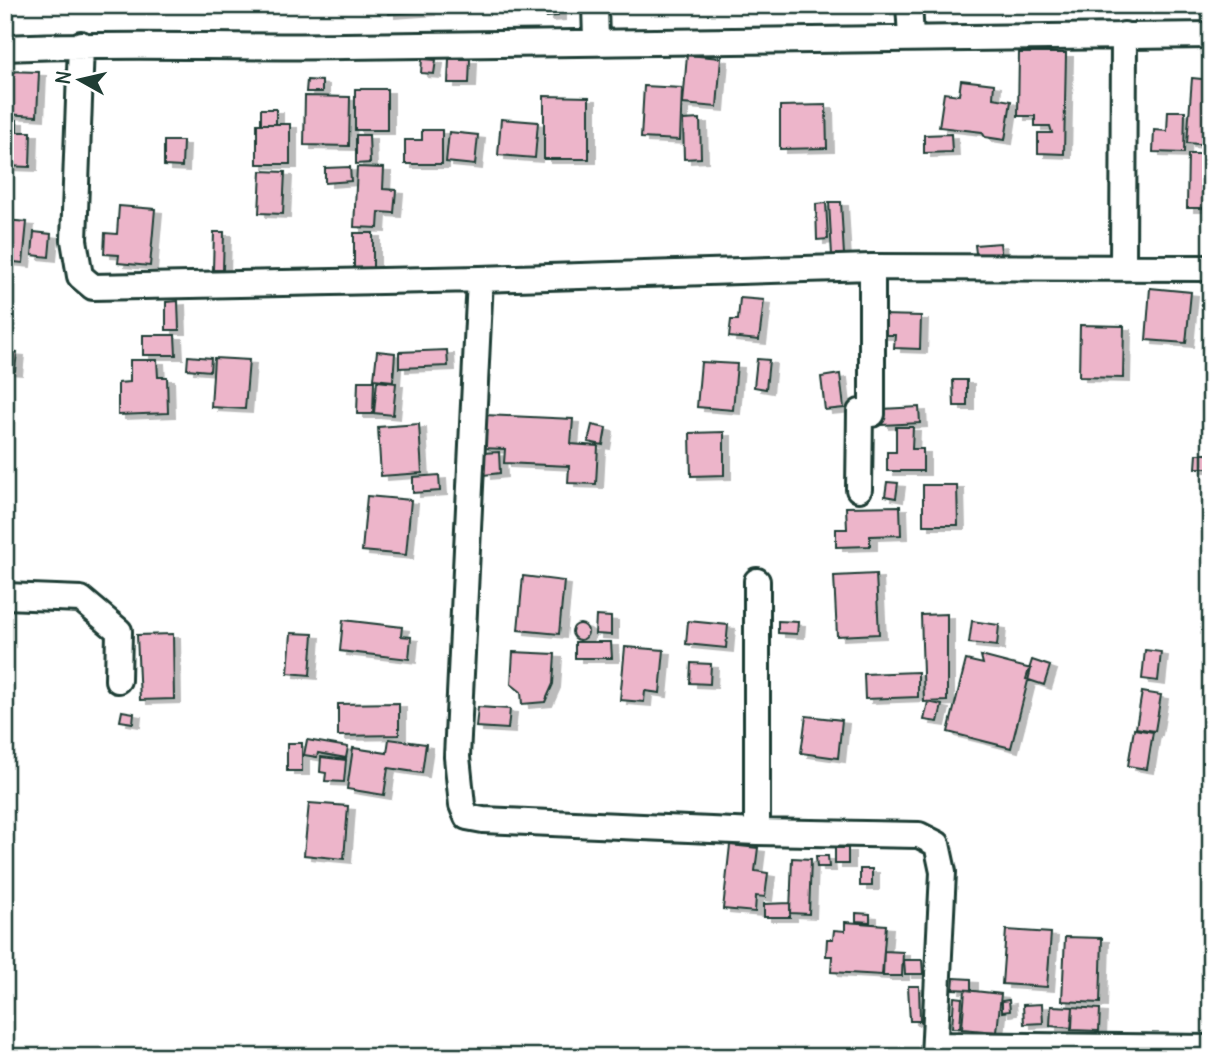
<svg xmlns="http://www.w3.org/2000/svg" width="1216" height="1062" font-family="Delius,sans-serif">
<defs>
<filter id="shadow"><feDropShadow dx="7" dy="4" stdDeviation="0" flood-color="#0004"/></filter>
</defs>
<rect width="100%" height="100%" fill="#fff"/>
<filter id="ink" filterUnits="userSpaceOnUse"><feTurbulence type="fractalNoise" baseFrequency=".0143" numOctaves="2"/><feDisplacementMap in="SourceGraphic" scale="14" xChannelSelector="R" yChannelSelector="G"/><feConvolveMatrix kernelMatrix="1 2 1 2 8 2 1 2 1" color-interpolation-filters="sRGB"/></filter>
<g filter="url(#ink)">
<path fill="#edb5ca" stroke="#1f3d34" stroke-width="2" filter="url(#shadow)" d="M388 5H427L428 11 388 14Z
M545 5H558V16L546 17Z
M1019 53H1066L1064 154 1038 153V133H1052L1050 126H1035V116H1018Z
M687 55 721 58 717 107 683 104Z
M422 59 436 60 434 74 421 73Z
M449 59H470L469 83H448Z
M5 71 39 72 37 116 5 114Z
M1192 78 1211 80V145L1187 143Z
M307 80 322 81V92H306Z
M961 80 994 84 993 98 1011 101 1005 140 985 137 982 132 939 127 944 93 959 95Z
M644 86 682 88 680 140 641 138Z
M355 89H387V130H355Z
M305 96 350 97 349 146 304 145Z
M544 96 589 97V159H544Z
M826 105 827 148 780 149V106Z
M261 109H276V124H261Z
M1168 111H1185L1184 153 1153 152 1154 130 1167 131Z
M501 119 538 122 535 158 498 155Z
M700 119 701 158 684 159 683 120Z
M5 120H17V132H31L30 167 5 166Z
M257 124H290V164H257Z
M422 130H442V164H405V140H422Z
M449 132 478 135 475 165 446 162Z
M951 134 952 152 924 153V135Z
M356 135H369L370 163 356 164Z
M164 141H183L182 167 164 166Z
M1188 154H1211V208H1187Z
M350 167 351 181 325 183V168Z
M357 167 384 168 383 189 396 190 394 213 379 212 378 228 354 227Z
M261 171 285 172 283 214 259 213Z
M829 202H841L844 255H832Z
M826 203 828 239 817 240 816 204Z
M119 206 155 209 150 266 118 263 119 255 104 254 105 233 117 234Z
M5 220 27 222 23 263 5 261Z
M34 232 51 234 49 257 32 255Z
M214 232H224L223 270H213Z
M354 233H373V271H354Z
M1000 243 1002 259 977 261 975 245Z
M1150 288 1191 292 1186 343 1146 340Z
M740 298 764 300 759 340 729 337 731 320H738Z
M178 301 179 330H166V302Z
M881 315 921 316 920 349 894 348 895 335H881Z
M1080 325 1124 326 1123 378 1079 377Z
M143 335H175L176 355H143Z
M447 350 448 366 399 368V352Z
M5 351 17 352 15 371 5 370Z
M377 351 395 353 393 381 374 379Z
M188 356 211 358 210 371 187 369Z
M214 358 249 360 245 409 211 407Z
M757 359 769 360 766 389 754 387Z
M130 360H157L158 377H167L168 413 118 415V383L130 382Z
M701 362 737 364 733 410 697 407Z
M840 374 844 408 825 410 821 377Z
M953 380H967V406H954Z
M358 381H374L373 414H357Z
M377 381 396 383 393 415 374 413Z
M919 407 920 423 882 425V409Z
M484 415 573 419 571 444 598 446 596 484 568 483 569 466 504 463 505 449 482 448Z
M419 424 422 473 381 476 378 427Z
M592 425 606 428 603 445 588 442Z
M896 427H913L912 449H923V471H887V452H896Z
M724 432V475L691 476 690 433Z
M499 452 500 473 484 475 482 453Z
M1197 454H1211V468H1196Z
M439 475 440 491 413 493V477Z
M887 482 898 483 896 498 885 496Z
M923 485H957L958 525H923Z
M367 496 411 500 406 555 362 551Z
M900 506 901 535 870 536V546L836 547V529H847L846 507Z
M876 574 879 634 837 636 834 576Z
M523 576 564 581 559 634 518 630Z
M947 614V701L924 702 921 615Z
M596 616 611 617V635L595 634Z
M343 620 402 627 401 636 411 637 409 659 340 651Z
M688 621 728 625 726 648 686 644Z
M778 621 798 622 797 634 778 633Z
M972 621 999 625 997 646 969 643Z
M572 632a8 8 0 1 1 16 0a8 8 0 1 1-16 0Z
M291 633 313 634 310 675 288 673Z
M173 634 174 699 140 700 137 635Z
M575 642H611L612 658H575Z
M625 647 664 650 660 693 645 691 644 702 620 700Z
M1145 650 1161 652 1158 681 1142 679Z
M513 652 555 654 553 684 545 702 522 704 521 692 511 684Z
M981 656 1031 669 1011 748 948 732 966 660 983 664Z
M1032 660 1050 666 1044 685 1026 679Z
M691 663 711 664 710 684 690 683Z
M918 672V697L865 699 864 674Z
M1142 692 1161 695 1155 731 1136 728Z
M928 702 942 705 938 722 924 720Z
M399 703V735L338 736V704Z
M478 707 510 709 508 729 476 727Z
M122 711 134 713 133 723 120 721Z
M806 716 842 720 838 758 801 753Z
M1134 729 1153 732 1147 769 1128 766Z
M389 739 426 744 422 773 388 768 384 795 347 789 353 748 387 753Z
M307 740 348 747 346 758 318 753 317 757 304 755Z
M287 743H302V771H287Z
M321 757 346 760 344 782 325 781 326 773 320 772Z
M309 803 348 806 344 859 304 855Z
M730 845 758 848 755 871 768 873 765 897 756 896 755 912 723 909Z
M835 848H848V864H835Z
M816 856H828L829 867H817Z
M792 858 811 859 809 914 790 913Z
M860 869H872V886H860Z
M790 903V917H764V904Z
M856 913 870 914V922L856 921Z
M845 922 886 925 882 975 831 972 832 956H826L827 939H833L834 930 845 931Z
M1006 930 1051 933 1047 987 1002 984Z
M1065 937 1102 938 1100 1003 1062 1001Z
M884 951 903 952 902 976H883Z
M904 960H922L923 974H905Z
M954 978 971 979V990L953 989Z
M908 986H919L920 1021H910Z
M965 990 1001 994 997 1032 962 1029Z
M954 997 962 998 960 1028H952Z
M1009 1000 1010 1011 1002 1012V1001Z
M1042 1004 1043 1023 1024 1024 1023 1005Z
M1051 1006 1073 1007 1072 1028 1050 1026Z
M1073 1007 1100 1009 1099 1031 1071 1030Z"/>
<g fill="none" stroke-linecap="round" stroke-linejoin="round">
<defs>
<path id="minor" d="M595 5 596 40
M909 5 911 36
M81 44 74 240 80 276 93 287 480 279 872 267 1211 268
M5 48C118 43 231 48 344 46 633 41 922 36 1211 35
M1123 268 1124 35
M480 279 457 757 462 805 467 817 483 820 757 832 919 835 937 844 943 872 934 1057
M859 489 860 412 872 414V267
M757 581V832
M5 596 81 599 119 631 118 680
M935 1045 1211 1048"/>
</defs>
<use href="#minor" stroke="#1f3d34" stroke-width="30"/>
<use href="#minor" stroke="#fff" stroke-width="24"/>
</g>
</g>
<rect width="1216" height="1062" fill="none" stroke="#fff" stroke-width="28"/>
<rect x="14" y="14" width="1188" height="1034" fill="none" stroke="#1f3d34" stroke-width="2.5" filter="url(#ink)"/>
<g transform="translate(80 80) rotate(278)" stroke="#ffffff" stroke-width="5" paint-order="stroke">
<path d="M0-5L12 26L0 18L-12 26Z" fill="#1f3d34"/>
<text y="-10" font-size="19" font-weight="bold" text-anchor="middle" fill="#1f3d34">N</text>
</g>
</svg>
